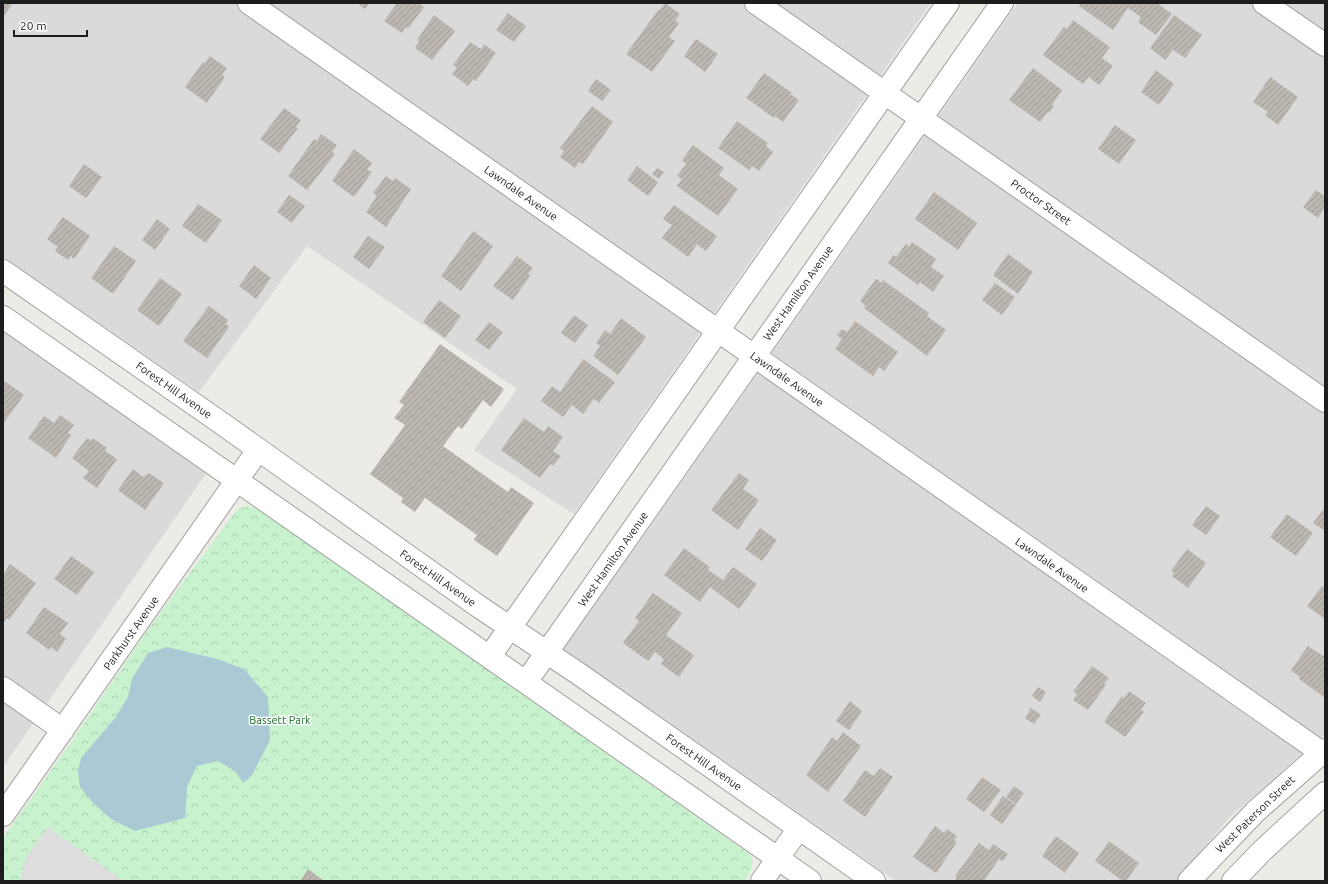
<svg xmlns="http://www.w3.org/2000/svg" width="1328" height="884" font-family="Ubuntu,sans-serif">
<defs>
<pattern id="park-crowns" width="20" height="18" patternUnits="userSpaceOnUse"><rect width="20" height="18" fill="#c7f2cd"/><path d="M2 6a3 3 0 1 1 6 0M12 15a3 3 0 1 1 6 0" fill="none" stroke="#aacfb0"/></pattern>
<pattern id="building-hatch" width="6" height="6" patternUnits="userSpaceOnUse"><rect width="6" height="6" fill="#bdb7b2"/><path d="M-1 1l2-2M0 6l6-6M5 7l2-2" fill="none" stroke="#a29d99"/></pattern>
</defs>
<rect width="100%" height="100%" fill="#edebe5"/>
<path fill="#dbdada" d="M3 3H931L574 514 474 450 517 389 307 246 199 392 3 257Z
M1018 3H1325V735L1298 757 1230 817 1176 881H896L564 649Z
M3 329 207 472 3 767Z"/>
<path fill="url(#park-crowns)" d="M248 506 261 511 748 853C757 862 751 872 744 881H3V838L72 741 154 621 236 511 239 508Z"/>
<path fill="#ddd" d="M48 827 123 881H21L25 859Z"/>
<path fill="#aac9d5" d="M167 647 217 659 244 669 268 697 270 740 252 775 243 783 235 771 218 761 197 766 187 787 185 818 135 831 111 819 94 804 80 787 78 771 81 758 115 718 128 697 132 679 148 653Z"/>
<path fill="url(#building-hatch)" d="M3 3H13L3 17Z
M357 3H369L365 9Z
M397 3H418L424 7 408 29 406 27 402 33 384 21Z
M665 3 680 14 675 21 679 23 669 37 675 41 652 72 626 54 659 9 660 10Z
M1081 3H1157L1172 14 1156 35 1138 22 1141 17 1128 8 1113 30 1079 6Z
M508 13 526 26 514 42 496 30Z
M434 15 455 31 432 60 415 48 419 42 417 40Z
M1174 15 1202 35 1185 58 1173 50 1165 60 1150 48Z
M1073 20 1110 47 1102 58 1113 66 1099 85 1089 77 1083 84 1043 55 1064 27 1067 29Z
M696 39 718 54 705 72 684 56Z
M470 42 481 49 484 44 496 53 476 81 473 79 468 86 452 74 457 68 453 65Z
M210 56 227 68 222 75 225 77 207 103 185 87 203 62 205 63Z
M1033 68 1062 90 1052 105 1054 106 1049 113 1048 112 1040 122 1009 100Z
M1156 70 1174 84 1159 105 1141 92Z
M764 73 792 93 790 94 799 100 783 122 775 116 774 118 746 98Z
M1270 77 1298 97 1278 125 1265 115 1268 112 1253 102Z
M596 79 611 90 602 101 588 91Z
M592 106 613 122 583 164 579 162 575 168 560 157 564 151 560 148Z
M284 108 301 120 296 127 298 128 279 153 260 139Z
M737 121 768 143 766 146 773 152 759 171 752 166 749 170 718 148Z
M1115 125 1136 140 1119 164 1098 149Z
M321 134 337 145 332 152 335 154 307 190 288 176 314 139 317 141Z
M693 145 724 168 719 175 738 189 718 216 677 186 682 179 677 176 686 164 682 160Z
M354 149 372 163 367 170 372 172 354 197 332 181Z
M84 164 102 177 86 198 69 186Z
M637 166 658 182 648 196 627 180Z
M657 168 664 172 659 179 652 174Z
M386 176 393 181 395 178 411 189 386 227 366 212 377 196 373 193Z
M1316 190 1325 196V207L1318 218 1303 207Z
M934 192 977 223 958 250 915 219Z
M289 195 305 206 292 223 277 212Z
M198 204 222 220 206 243 182 226Z
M674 205 717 236 706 251 697 244 688 257 662 238 672 225 663 219Z
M63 217 90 236 74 259 71 256 68 260 55 251 58 247 47 239Z
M157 219 170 229 155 250 142 240Z
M473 231 493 246 461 291 441 276Z
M368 236 385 247 369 269 353 257Z
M912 242 936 259 931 267 944 276 933 292 920 282 918 285 888 263 893 255 896 257 906 244 909 246Z
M114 246 136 261 113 294 91 278Z
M1008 254 1033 272 1018 294 993 275Z
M517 256 533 268 528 274 530 276 513 300 493 286Z
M254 265 271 278 256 299 239 286Z
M160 278 182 294 159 326 137 310Z
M876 279 882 283 883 280 929 313 927 316 946 330 927 356 864 308 866 306 860 301Z
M995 283 1015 297 1002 315 982 300Z
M439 300 461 316 445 338 423 322Z
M209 306 228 320 226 324 229 327 207 358 183 341Z
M574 315 588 325 575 343 561 333Z
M621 318 646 337 618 375 593 356 600 346 596 343 605 330 610 334Z
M855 321 898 352 884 371 879 367 873 376 835 349 842 339 837 335 842 329 847 332Z
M489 322 503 332 489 350 475 340Z
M440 344 504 389 491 407 483 400 462 429 458 426 443 446 508 492 511 487 534 503 497 556 474 540 477 535 425 498 415 512 401 502 403 498 370 474 405 425 394 418 404 405 399 402Z
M583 359 615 382 599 403 594 399 583 414 572 405 563 417 541 401 552 386 560 392Z
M3 380 24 395 3 424Z
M60 415 74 425 68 433 71 435 56 458 28 438 44 416 54 423Z
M524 418 544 432 548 426 563 437 553 451 561 456 553 466 550 464 540 478 501 450Z
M87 438 91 441 93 438 107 448 105 451 117 459 97 488 83 478 89 471 72 458Z
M133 469 143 477 149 473 164 483 145 510 118 490Z
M739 473 749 480 743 489 759 500 738 530 711 510Z
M1206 506 1220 516 1206 535 1192 525Z
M1325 507V531L1313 523Z
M1287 514 1313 533 1296 556 1270 537Z
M760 528 777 540 762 561 745 549Z
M684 548 710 567 708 570 723 580 733 567 757 584 739 609 710 587 700 602 664 575Z
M1187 549 1206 563 1188 588 1172 576 1174 573 1171 571Z
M71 556 94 572 77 595 54 579Z
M10 564 36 583 9 620 7 618 3 623V575Z
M1322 586 1325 588V619L1307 606Z
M653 593 682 613 666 635 694 655 679 677 661 664 664 659 655 652 648 661 623 643 639 621 635 618Z
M44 607 68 623 60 634 66 639 57 652 51 647 49 650 26 633Z
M1308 646 1325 657 1323 660 1325 662 1324 697 1299 679 1300 677 1291 670Z
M1092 666 1109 678 1104 684 1106 685 1088 710 1073 700 1077 694 1073 692Z
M1038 687 1046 692 1040 702 1032 696Z
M1129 691 1146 703 1141 710 1144 712 1125 737 1104 722 1122 696 1124 698Z
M850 701 862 711 849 730 836 721Z
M1031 708 1041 715 1034 724 1025 718Z
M843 732 861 746 828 792 806 775 832 737 837 741Z
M880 768 893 777 865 817 843 801 865 770 874 776Z
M982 777 1001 790 984 812 966 799Z
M1014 786 1024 793 1016 804 1006 797Z
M1003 796 1016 805 1002 824 990 815Z
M935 826 944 833 947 829 957 836 954 840 957 842 936 873 913 857Z
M1056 836 1079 853 1065 873 1042 856Z
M1109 841 1139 863 1126 881H1123L1095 861Z
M979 843 989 850 993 844 1008 854 1003 861 999 859 984 881H955L957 878 955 876Z
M308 869 324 881H300Z"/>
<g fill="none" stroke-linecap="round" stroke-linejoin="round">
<defs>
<path id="minor" d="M249 3 1325 755
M756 3 1325 401
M1264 3 1325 45
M3 271 224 425 478 606 579 674 874 881
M3 317 810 881
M490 656 948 3
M526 682 1002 3
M3 688 63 730
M3 815 258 450
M762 881 799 828
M1189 881 1256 811 1325 750
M1233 881 1263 850 1325 793"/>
</defs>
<use href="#minor" stroke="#a1a1a1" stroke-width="24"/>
<use href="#minor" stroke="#fff" stroke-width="22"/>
</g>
<g text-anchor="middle" stroke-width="3" stroke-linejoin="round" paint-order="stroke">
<g font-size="11" fill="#1d1d1d" stroke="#fff">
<text transform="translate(521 193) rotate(35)" y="4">Lawndale Avenue</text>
<text transform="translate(1041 202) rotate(35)" y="4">Proctor Street</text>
<text transform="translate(798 293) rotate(-55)" y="4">West Hamilton Avenue</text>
<text transform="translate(787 379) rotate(35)" y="4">Lawndale Avenue</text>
<text transform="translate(174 390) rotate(35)" y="4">Forest Hill Avenue</text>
<text transform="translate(613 559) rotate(-55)" y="4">West Hamilton Avenue</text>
<text transform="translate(1052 565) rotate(35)" y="4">Lawndale Avenue</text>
<text transform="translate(438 578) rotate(35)" y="4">Forest Hill Avenue</text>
<text transform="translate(131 633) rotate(-55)" y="4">Parkhurst Avenue</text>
<text transform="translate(704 762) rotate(35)" y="4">Forest Hill Avenue</text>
<text transform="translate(1255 814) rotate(-44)" y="4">West Paterson Street</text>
</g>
<g font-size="11" fill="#196e26" stroke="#fff">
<text x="280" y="724">Bassett Park</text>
</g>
</g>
<rect width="1328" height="884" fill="none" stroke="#1d1d1d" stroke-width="8"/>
<path d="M14 30v6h73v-6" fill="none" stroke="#1d1d1d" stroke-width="2"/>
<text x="20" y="30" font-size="12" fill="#1d1d1d" stroke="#ffffff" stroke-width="3" paint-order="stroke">20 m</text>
</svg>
